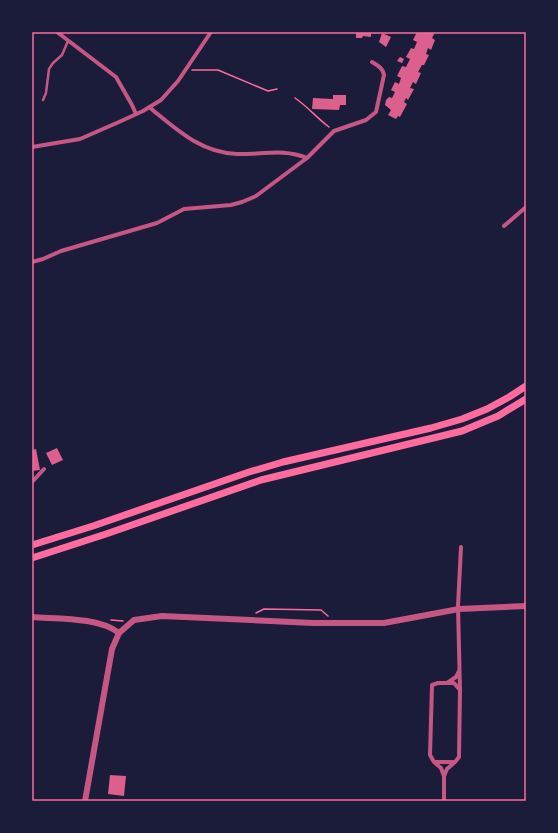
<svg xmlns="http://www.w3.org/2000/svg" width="558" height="833" font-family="Overpass,sans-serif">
<rect width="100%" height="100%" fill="#1b1b3a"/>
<path fill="#dd5f8e" d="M356 32H371V37L363 36 362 38H356Z
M417 32 421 33V32H435L432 38 435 40 431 50 428 48 426 54 429 55 424 65H422L418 72 421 73 416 84 413 82 410 88 414 89 408 100 406 98 404 102 407 104 400 117 398 116 396 119 388 115 391 110 385 105 386 100 389 97 392 98 395 92 391 90 395 82 399 84 401 78 397 76 402 66 406 67 410 59 406 57 411 48 414 49 417 42 413 40Z
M382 33 391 37 386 47 379 42Z
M400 57 404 59 402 63 397 61Z
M333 95H346V105H340L339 110 312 109 313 98 333 99Z
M57 448 63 460 52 465 46 453Z
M36 449 40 470 32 471V450Z
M110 775 126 776 124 796 108 794Z"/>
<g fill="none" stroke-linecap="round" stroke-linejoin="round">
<path stroke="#ff6b9d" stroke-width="1.5" d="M192 70H218L268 91 277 89
M295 98C308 107 317 118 329 127
M256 613 264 609 321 610 328 616
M111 620 123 621"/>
<path stroke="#c65784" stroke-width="2.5" d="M43 100 46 93 49 69 53 63 62 55 68 41"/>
<path stroke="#c65784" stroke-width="4" d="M57 32 116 77 132 105 136 114
M149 107C176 129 201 153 237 154 261 155 283 148 307 158
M32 147 80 139 119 122 143 111 161 100 178 81 211 32
M504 226 526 207
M32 262 43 259 61 251 157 223 184 209 231 205 242 202 256 196 307 158 334 131 366 120 376 112 384 75C383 68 377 65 372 62
M32 482 44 469
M438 683H454L460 690 459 757 455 762H434L430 755 432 685Z
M447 683 456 677 459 671
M460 690 458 606 461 547
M434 762 441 768 444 776
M444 801V776L447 769 455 762"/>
<path stroke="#c65784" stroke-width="6" d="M32 617C58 619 99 617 119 633
M85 801 112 649 119 633 134 620 162 616 313 623H384L459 609 526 606"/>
<path stroke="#ff6b9d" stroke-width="7" d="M32 545 93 526 249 472 283 462 431 428 462 419 487 409 509 397 526 386
M32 558 106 534 261 480 462 431 498 416 526 399"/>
</g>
<rect width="558" height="833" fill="none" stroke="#1b1b3a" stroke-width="66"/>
<rect x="33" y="33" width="492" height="767" fill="none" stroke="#ff6b9d" stroke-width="1.5"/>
</svg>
